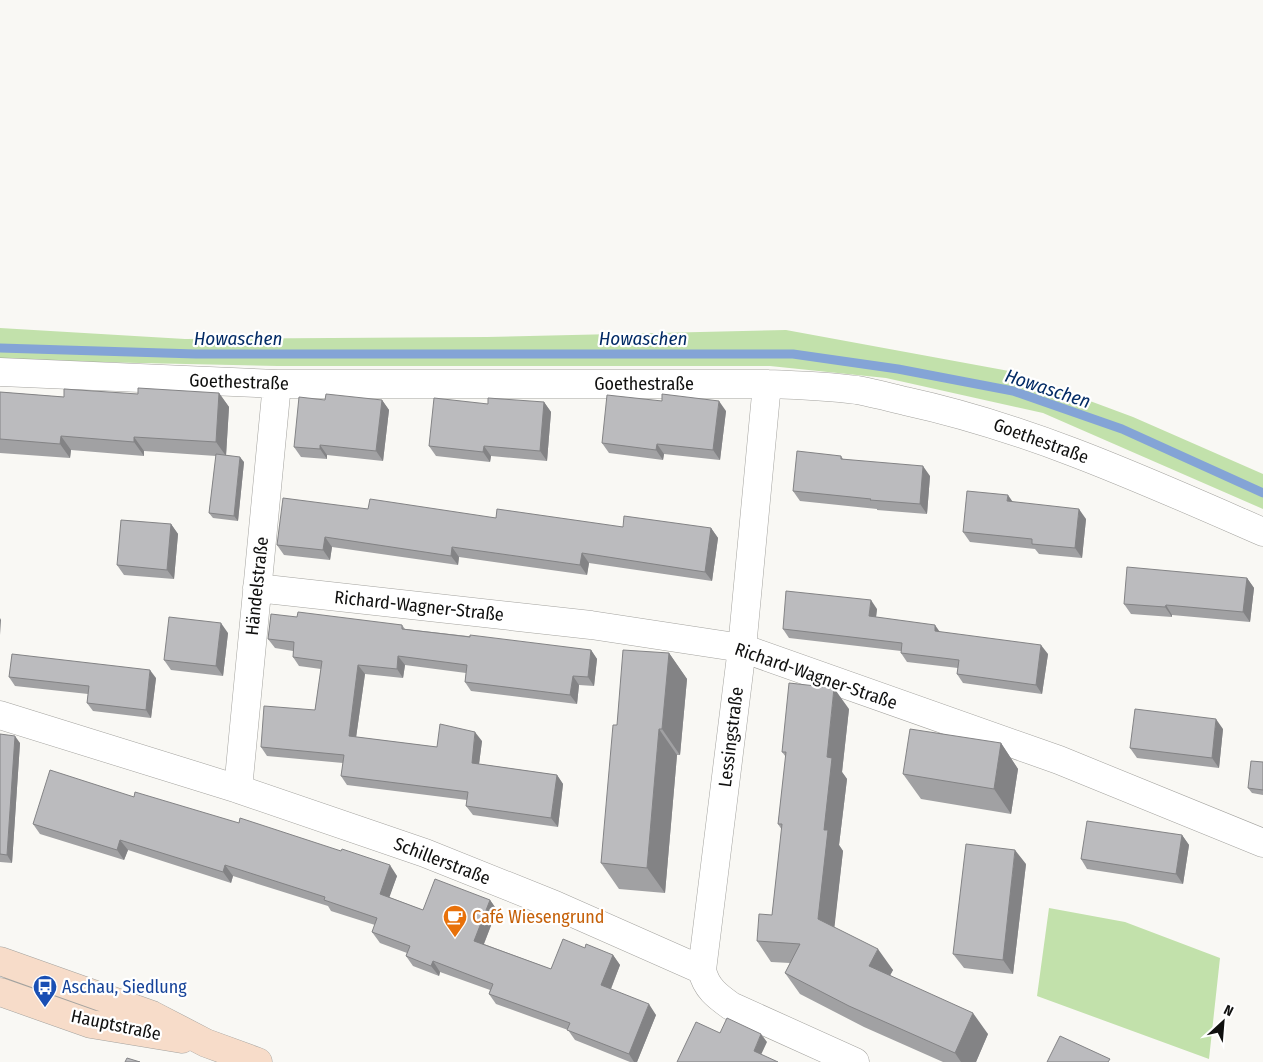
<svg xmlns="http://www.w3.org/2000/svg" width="1263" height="1062" font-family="'Fira Sans Condensed',sans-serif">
<rect width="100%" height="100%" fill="#f9f8f4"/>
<path fill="#c2e1ab" d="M0 328 185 339 487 337 786 330 1009 371 1133 417 1263 474V509L1043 413 886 378 770 366H278L0 360Z
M1049 908 1125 922 1220 958 1209 1059 1037 996Z"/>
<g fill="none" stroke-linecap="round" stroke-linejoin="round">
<path stroke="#84a4d6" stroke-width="9" d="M0 348 196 354H793L898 369 1013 391 1122 429 1263 493"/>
<defs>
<path id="minor" d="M0 372 277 384H767C797 385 827 386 857 390 873 393 889 397 905 401 1030 428 1146 481 1263 532
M257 588 591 625 742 648 1059 760 1263 843
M0 715 238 789 425 853 555 905 702 970C706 988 717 996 731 1006L855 1062
M238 789 277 384
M702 970 742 648 767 384"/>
<path id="secondary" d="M0 961 152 1015 206 1043 258 1062
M0 992 91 1024 182 1039"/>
</defs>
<use href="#minor" stroke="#a4a39f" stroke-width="29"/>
<use href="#secondary" stroke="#a4a39f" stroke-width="29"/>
<use href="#minor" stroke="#fff" stroke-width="28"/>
<use href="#secondary" stroke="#f7dcc9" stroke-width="28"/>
</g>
<path fill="#a1a1a3" d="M0 392 64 397 138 394 219 393 229 407 226 455 244 462 238 521 213 518 209 513 216 456 144 451V456L71 450 70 458 0 453Z
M325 400H382L389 410 383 461 327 455V459L301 457 294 447Z
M544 402 551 412 547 461 491 456 490 462 436 456 429 446 488 404Z
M726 411 720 460 664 454 663 460 609 453 602 443Z
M841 456 843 459 930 476 927 514 877 510V509L800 501 793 491Z
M1012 502 1086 519 1082 558 1039 554 1035 549 970 542 963 532Z
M368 509 623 527 711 528 718 538 712 581 589 563 587 575 459 557 458 565 332 547 330 560 284 555 277 545Z
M171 524 178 534 174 579 124 575 117 565Z
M1247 578 1254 588 1250 622 1172 615V617L1131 614 1124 604Z
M877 609 876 617 940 632 1048 654 1042 694 963 683 957 674 958 668 907 662 901 653V651L789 638 783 629Z
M297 617 402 625 405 629 591 650 597 659 594 686 579 685 577 704 471 691 465 682 466 673 405 665 403 678 365 674 356 737 437 747 482 741 479 764 557 775 563 784 558 827 473 815 466 806 467 800 347 785 341 776 343 763 267 756 261 747 315 710 321 669 299 666 293 657V651L275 648 268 639Z
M228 633 223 676 171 670 164 660Z
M669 653 687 679 680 755H677L665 893 619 889 601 863 617 725Z
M9 677 156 678 151 718 93 711 87 703 88 694 15 686Z
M849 709 842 772 847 779 839 845 843 851 834 927 893 970 890 975 988 1034 976 1062H943L864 1027 800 994 785 973 790 963 771 962 757 941 772 915 782 830 778 824 786 757 782 752Z
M1223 729 1219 768 1137 758 1130 748Z
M0 734 20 743 12 863 0 862Z
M1001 743 1018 769 1011 814 921 799 903 774Z
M1263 762V795L1252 793 1248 788Z
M134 797 397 876 389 897 423 910 490 900 497 910 484 944 551 969 585 948 613 955 620 965 611 989 656 1015 637 1062H630L575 1040 568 1030 496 1004 489 994 490 990 440 972 439 976 413 966 406 956 407 953 380 943 372 932 375 925 331 911 328 906 233 876 231 883 128 850 124 860 40 834 33 824Z
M1182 835 1189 845 1183 884 1087 869 1081 859Z
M1026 864 1013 974 964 968 953 954Z"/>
<path fill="#838385" d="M219 393 229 407 226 456 216 442Z
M382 400 389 410 383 461 376 451Z
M719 401 726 411 720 460 713 450Z
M544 402 551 412 547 461 540 451Z
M61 436 71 450 70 458 60 444Z
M134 437 144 451V456L134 442Z
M657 444 664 454 663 460 656 450Z
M320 445 327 455V459L320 449Z
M484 446 491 456 490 462 483 452Z
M240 457 244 462 238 521 234 516Z
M923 466 930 476 927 514 920 504Z
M1008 495 1015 505 1007 501Z
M1079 509 1086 519 1082 558 1075 548Z
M171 524 178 534 174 579 167 570Z
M711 528 718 538 712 581 705 572Z
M325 537 332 547 330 560 323 550Z
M452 547 459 557 458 565 451 556Z
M582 553 589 563 587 575 580 565Z
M1247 578 1254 588 1250 622 1243 612Z
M871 600 877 609 875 625 869 616Z
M1166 605 1172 615V617L1165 607Z
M0 618 1 620 0 635Z
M221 623 228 633 223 676 216 666Z
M935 625 942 635 935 631Z
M1041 645 1048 654 1042 694 1036 685Z
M591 650 597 659 594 686 588 677Z
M669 653 687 679 680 755 662 729Z
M398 656 405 665 403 678 397 669Z
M358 665 365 674 355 745 349 736Z
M150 670 156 678 151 718 146 710Z
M573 676 579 685 577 704 570 695Z
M834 688 849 709 842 772 847 779 839 845 843 851 833 940 818 919 827 757Z
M1216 719 1223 729 1219 768 1212 758Z
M659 729 677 755 665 893 647 868Z
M475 732 482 741 478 772 472 763Z
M15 736 20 743 12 863 7 855Z
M1001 743 1018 769 1011 814 994 789Z
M557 775 563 784 558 827 551 818Z
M1182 835 1189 845 1183 884 1176 874Z
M120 840 128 850 124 860 117 850Z
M1015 850 1026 864 1013 974 1003 960Z
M225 865 233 876 231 883 223 872Z
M390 865 397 876 387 904 380 894Z
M490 900 497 910 481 951 474 941Z
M878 949 893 970 884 987 869 966Z
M613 955 620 965 608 996 601 985Z
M433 961 440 972 439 976 431 966Z
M649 1004 656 1015 637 1062H634L629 1054Z
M973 1013 988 1034 976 1062H961L955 1053Z
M761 1034 767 1042 759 1059 754 1051Z"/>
<path fill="#bbbbbe" stroke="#838385" d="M138 388 219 393 216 442 134 437V442L61 436 60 444 0 439V392L64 397V389L138 394Z
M326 394 382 400 376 451 320 445V449L294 447 299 397 325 400Z
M662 394 719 401 713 450 657 444 656 450 602 443 607 395 662 401Z
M434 398 488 404V398L544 402 540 451 484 446 483 452 429 446Z
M797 451 841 456V459L923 466 920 504 870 500 871 499 793 491Z
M216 454 240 457 234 516 209 513Z
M967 491 1008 495 1007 501 1079 509 1075 548 1032 544V539L963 532Z
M283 498 368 509 370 499 496 518 497 509 623 527 624 516 711 528 705 572 582 553 580 565 452 547 451 556 325 537 323 550 277 545Z
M121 520 171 524 167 570 117 565Z
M1127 567 1247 578 1243 612 1166 605 1165 607 1124 604Z
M786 591 871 600 869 616 935 625V631L1041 645 1036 685 957 674 959 660 901 653 902 643 783 629Z
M298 612 402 625V629L470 637V635L591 650 588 677 573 676 570 695 465 682 467 665 398 656 397 669 358 665 349 736 437 747 440 724 475 732 472 763 557 775 551 818 466 806 468 792 341 776 344 755 261 747 264 706 315 710 322 661 293 657 294 642 268 639 271 614 297 617Z
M169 617 221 623 216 666 164 660Z
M623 650 669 653 662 729H659L647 868 601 863 613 725H617Z
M12 654 150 670 146 710 87 703 89 686 9 677Z
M789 683 834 688 827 757 832 758 824 830H828L818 919 878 949 869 966 973 1013 955 1053 849 1006 785 973 800 944 757 941 759 914 772 915 782 824H778L786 752H782Z
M1135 709 1216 719 1212 758 1130 748Z
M910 729 1001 743 994 789 903 774Z
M0 734 15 736 7 855 0 854Z
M1251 761 1263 762V790L1248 788Z
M50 770 134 797 135 792 239 823 240 818 341 851 342 849 390 865 380 894 423 910 435 879 490 900 474 941 551 969 563 939 585 948 586 944 613 955 601 985 649 1004 629 1054 567 1030 570 1023 489 994 493 984 433 961 431 966 406 956 410 946 372 932 377 918 324 900 325 897 225 865 223 872 120 840 117 850 33 824Z
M1087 821 1182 835 1176 874 1081 859Z
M966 844 1015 850 1003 960 953 954Z
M727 1018 761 1034 754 1051 778 1062H677L696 1022 720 1033Z
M1060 1036 1110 1059 1108 1062H1047Z
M127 1058 140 1062H125Z"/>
<defs>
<symbol id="cafe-pin" viewBox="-11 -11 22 30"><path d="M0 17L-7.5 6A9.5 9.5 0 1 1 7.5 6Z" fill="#e8710a" stroke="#fff"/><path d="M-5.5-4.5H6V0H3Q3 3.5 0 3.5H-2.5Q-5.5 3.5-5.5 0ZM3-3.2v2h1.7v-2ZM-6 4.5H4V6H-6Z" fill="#fff"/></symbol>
<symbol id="bus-pin" viewBox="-11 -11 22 30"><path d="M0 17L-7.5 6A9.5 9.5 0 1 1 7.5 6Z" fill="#1a4fb4" stroke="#fff"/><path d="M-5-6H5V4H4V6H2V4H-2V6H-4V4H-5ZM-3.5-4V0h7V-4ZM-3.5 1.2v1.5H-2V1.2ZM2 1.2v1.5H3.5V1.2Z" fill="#fff"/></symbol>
</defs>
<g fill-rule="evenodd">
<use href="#cafe-pin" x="441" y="903" width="28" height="38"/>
<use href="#bus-pin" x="31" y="973" width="28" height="38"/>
</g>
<g text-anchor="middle" stroke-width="4.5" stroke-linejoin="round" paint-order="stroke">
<g font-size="18" fill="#10100f" stroke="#fff">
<text transform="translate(239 382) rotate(2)" y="6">Goethestraße</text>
<text x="644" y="390">Goethestraße</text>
<text transform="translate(1041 441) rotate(20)" y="6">Goethestraße</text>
<text transform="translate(257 586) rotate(-84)" y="6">Händelstraße</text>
<text transform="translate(419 606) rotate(6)" y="6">Richard-Wagner-Straße</text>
<text transform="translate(816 676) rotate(19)" y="6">Richard-Wagner-Straße</text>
<text transform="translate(731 737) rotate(-83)" y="6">Lessingstraße</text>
<text transform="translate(442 861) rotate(21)" y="6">Schillerstraße</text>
<text transform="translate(116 1025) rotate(12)" y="6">Hauptstraße</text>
</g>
<g font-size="18" fill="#c56008" stroke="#fff" text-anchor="start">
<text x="472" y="923">Café Wiesengrund</text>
</g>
<g font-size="18" fill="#164399" stroke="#fff" text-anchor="start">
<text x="62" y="993">Aschau, Siedlung</text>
</g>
<g font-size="19" font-style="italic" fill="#032b65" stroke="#fff">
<text x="238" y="345">Howaschen</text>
<text x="643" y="345">Howaschen</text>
<text transform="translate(1048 388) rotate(18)" y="7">Howaschen</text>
</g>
</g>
<g transform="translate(1223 1022) rotate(26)" stroke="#ffffff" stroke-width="4" paint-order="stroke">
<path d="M0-4L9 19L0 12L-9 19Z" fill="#10100f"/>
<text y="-8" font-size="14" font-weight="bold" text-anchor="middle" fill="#10100f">N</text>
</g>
</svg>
